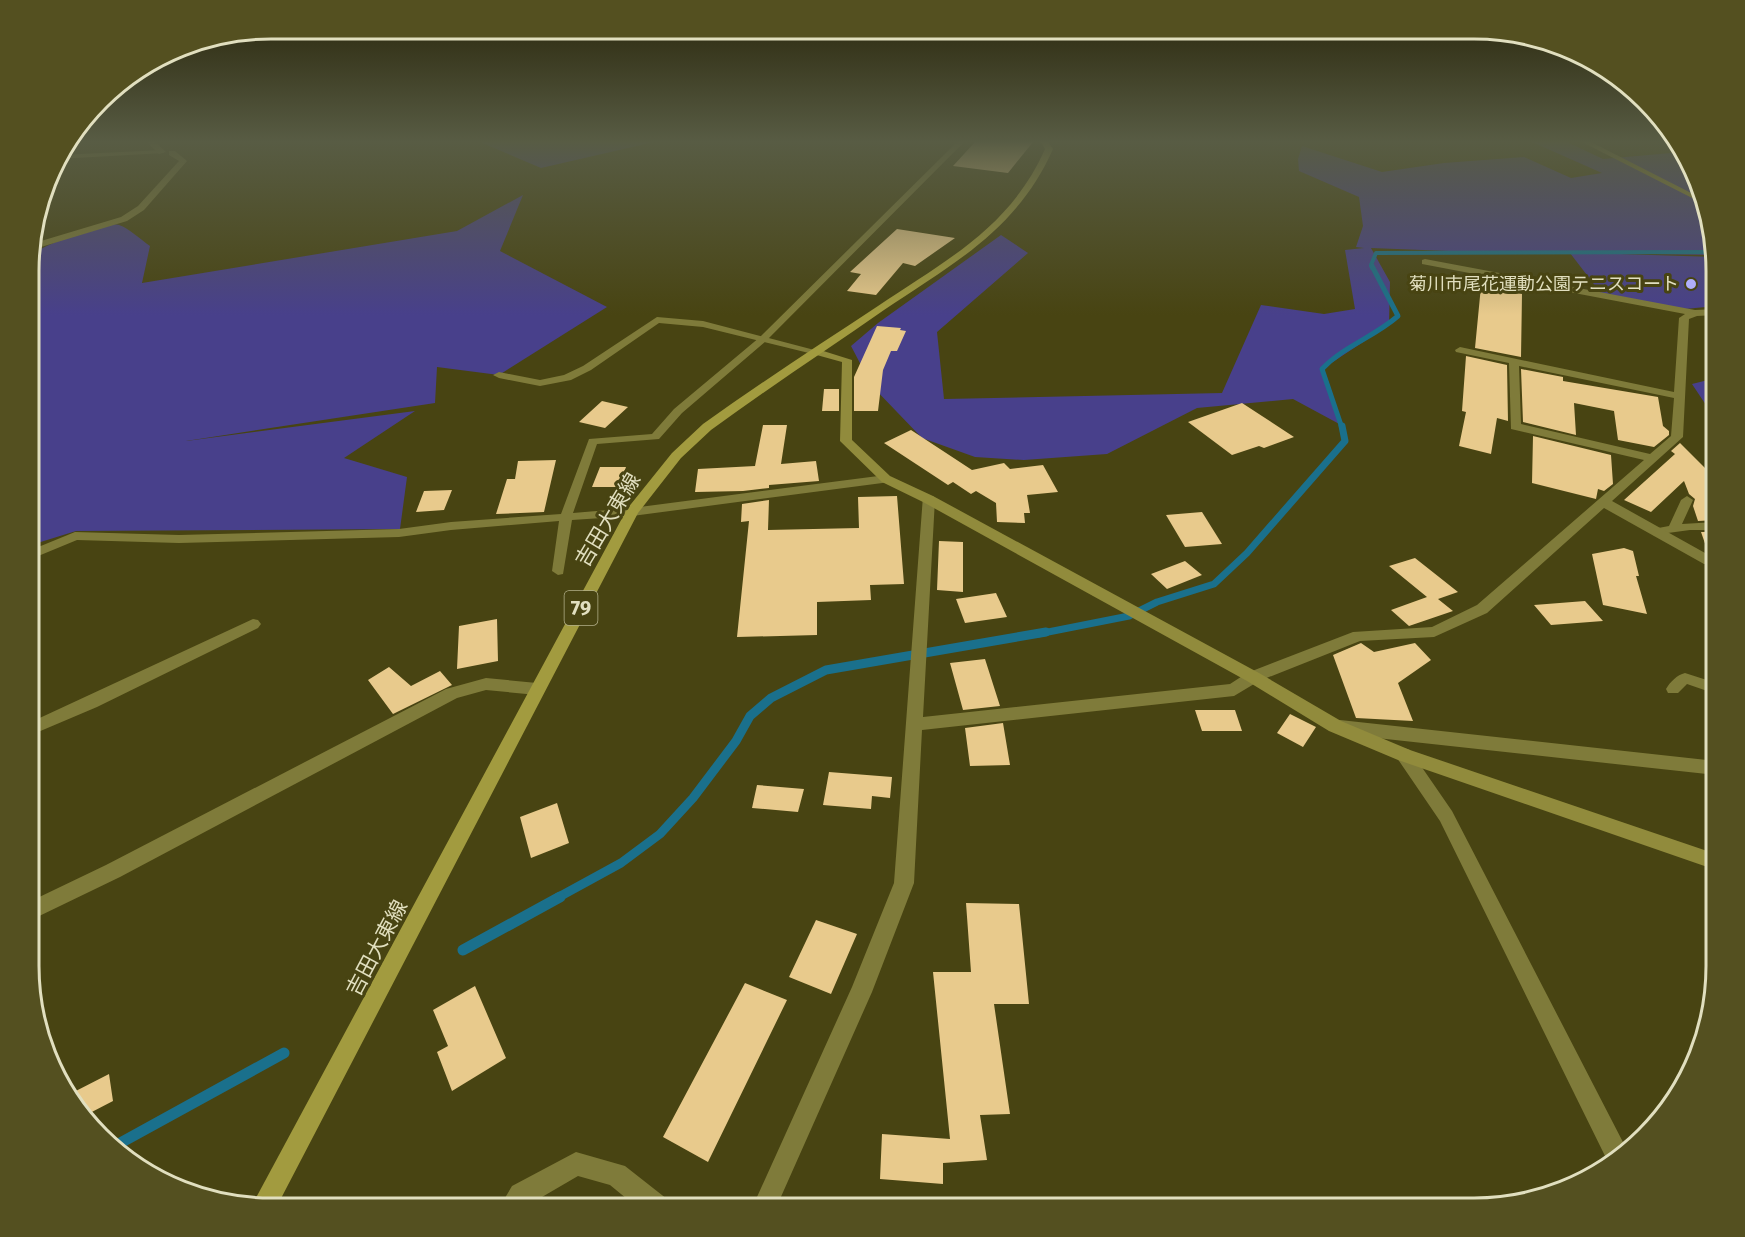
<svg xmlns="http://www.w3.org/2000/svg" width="1745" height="1237" font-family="'Fira Sans','Noto Sans JP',sans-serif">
<rect width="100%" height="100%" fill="#484412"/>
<path fill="#48408b" d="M480 142H654L541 168Z
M1532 142H1567L1603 159 1682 152 1691 163 1716 255 1588 253 1716 257V306L1685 309 1603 296 1570 253H1500L1371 248 1390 282 1389 325 1322 369 1343 426 1293 399 1197 408 1107 454 1024 460 975 457 922 438 872 386 851 346 878 323 1001 235 1028 253 937 332 944 399 1222 393 1261 305 1324 314 1355 309 1345 250 1364 248 1356 247 1363 226 1359 197 1299 171 1298 159 1302 146 1382 172 1444 163 1524 157 1571 178 1602 173Z
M523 195 500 251 607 307 499 375 437 367 435 403 186 441 415 411 344 458 407 477 400 529 76 531 31 545V254C48 245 101 220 119 225 129 228 141 240 150 246L142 283 457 231Z
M1716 378V420L1692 384Z"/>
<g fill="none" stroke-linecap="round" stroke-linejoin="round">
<path stroke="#1a708c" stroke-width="4" d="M1372 268 1371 265 1376 253 1715 252"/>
<path stroke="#1a708c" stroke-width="5" d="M1342 428 1322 369C1344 346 1374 337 1398 316L1372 266"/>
<path stroke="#1a708c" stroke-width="7" d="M1038 634 1129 616 1157 602 1214 584 1247 553 1345 441 1342 426"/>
<path stroke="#1a708c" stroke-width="9" d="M557 898 621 863 660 834 693 798 736 741 750 716 771 698 826 670 1046 632"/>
<path stroke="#1a708c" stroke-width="11" d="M463 950 560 897
M113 1147 284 1053"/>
</g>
<path fill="#e8ca8c" d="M975 142H1033L1008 173 953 166Z
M897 229 955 238 915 266 903 263 876 295 847 291 861 274 850 272Z
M1481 286 1522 294 1521 357 1475 348Z
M877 326 901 328 900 330 906 331 897 351H891L883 370 878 411H854V377Z
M1466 356 1507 365 1508 421 1497 418 1491 454 1459 446 1466 412 1462 411Z
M1521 369 1563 377V381L1658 397 1663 426 1669 431V435L1654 447 1618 440 1614 411 1574 403 1576 435 1523 422Z
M824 389H839V411H822Z
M602 401 628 407 605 428 579 422Z
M1242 403 1294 437 1264 448 1259 446 1232 455 1188 422Z
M763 425H787L781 464 816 461 819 481 769 485V488L743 491 695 492 698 469 755 466Z
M911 430 972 470 1004 463 1010 469 1043 465 1058 492 1027 495 1030 513H1024L1025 523 997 522 996 503 976 491 971 494 953 482 948 485 884 443Z
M1533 436 1611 455 1613 484 1604 491 1598 489 1596 499 1532 483Z
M1680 443 1716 479V520L1698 521 1693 506 1695 499 1689 494 1684 481 1651 512 1624 500 1675 454 1671 451Z
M556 460 544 512 496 514 507 479H515L518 461Z
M600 467H626L619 487H592Z
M452 490 444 510 416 512 424 491Z
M897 496 904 584 870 585 871 600 817 602V635L737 637 749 521 741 522 742 504 769 500 768 530 859 528 858 497Z
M1202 512 1222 544 1185 547 1166 515Z
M1701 532H1716V557L1708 552Z
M939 541 963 542V592L937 590Z
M1624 548 1633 551 1639 576H1636L1647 614 1603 605 1592 554Z
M1415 558 1458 592 1438 599 1453 611 1409 626 1391 610 1427 597 1389 566Z
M1185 561 1202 575 1167 589 1151 574Z
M996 593 1007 617 965 623 956 599Z
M1585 601 1603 621 1551 625 1534 605Z
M497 619 498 661 457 669 459 626Z
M1361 643 1374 652 1415 643 1431 660 1398 683 1413 721 1356 718 1333 655Z
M985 659 1000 706 963 710 950 663Z
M389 667 411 686 440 671 452 685 393 714 368 680Z
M1195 710H1235L1242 731H1202Z
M1290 714 1316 727 1303 747 1277 733Z
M1003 723 1010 765 970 766 965 728Z
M829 772 892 777 890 798 872 796 871 809 823 805Z
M757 785 804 789 798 812 752 808Z
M557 803 569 843 531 858 520 817Z
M966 903 1019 904 1029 1004H994L1010 1114 980 1115 987 1160 943 1163V1184L880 1179 882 1134 950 1139 933 972H971Z
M816 920 857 934 831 994 789 977Z
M745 983 787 1000 708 1162 663 1137Z
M475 986 506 1058 452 1091 437 1052 448 1046 433 1010Z
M109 1074 113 1101 86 1115 68 1095Z"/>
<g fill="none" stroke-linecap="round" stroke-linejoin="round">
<path fill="#7f7b3a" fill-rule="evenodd" d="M957 142H964L766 341 682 413 659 439 597 444 573 513 632 508 638 512 632 516 572 520 563 574 558 575 552 571 559 521 451 530 399 537 179 543 77 540 31 559V550L75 532 179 535 399 529 451 522 561 514 589 439 652 434 674 409 760 337Z
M162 150 164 153 57 159 60 155Z
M1687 496 1693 500 1682 524 1716 522V530H1690L1653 535 1651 532 1653 529 1669 526 1681 500Z
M1685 673 1716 683V694L1687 684 1678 693H1668L1666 689C1670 682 1677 675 1685 673Z"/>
<path fill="#7f7b3a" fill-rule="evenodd" d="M147 142H155L166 152 159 154Z
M169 151H175L187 161 144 210 127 221 31 250V244L121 217 138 206 179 161 169 155Z
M1425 259 1695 310 1716 309V315L1697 316 1689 319 1683 437 1612 501 1714 558 1716 561 1714 564H1704L1604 508 1487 613 1434 637 1360 641 1259 681 1234 696 922 730 914 883 872 992 776 1208H752L852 987 894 883 923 496H933L935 499 923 717 1230 684 1247 673 1353 632 1432 627 1477 605 1644 460 1511 429 1509 363 1456 352 1455 350 1460 347 1674 392 1679 318 1685 314 1422 264V260ZM1519 366 1674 398 1671 436 1650 454 1521 424Z
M657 317 703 321 822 352 817 355 703 327 659 323 591 370 571 380 540 386 499 378 493 375 499 372 540 380 564 375 583 366Z
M886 475 892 479 890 482 632 516 625 512 632 508Z
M253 619 258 620 261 624 258 628 97 707 31 735V722Z
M486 678 537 683 543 685 545 689 543 693 537 695 486 690 457 698 120 877 31 920V901L106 865 446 689Z
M1340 720 1716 761V775L1340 734 1334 732 1332 727 1334 722Z
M1404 748 1410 750 1452 811 1625 1146 1608 1162 1440 821 1395 755 1398 750Z
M576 1152 625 1166 667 1199 670 1208H638L610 1185 578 1176 530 1204 526 1208H499L512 1186Z"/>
<path fill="#918b3c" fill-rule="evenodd" d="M1582 142H1591L1701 198 1702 203Z
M817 349 852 360V440L890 476 933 496 1259 673 1341 721 1410 750 1716 854V870L1398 760 1329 731 1247 681 923 502 882 482 840 441 842 362 813 354V350Z"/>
<path fill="#a29b3f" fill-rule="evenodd" d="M1041 142H1048L1053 149C1017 230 954 263 884 310 827 350 768 388 711 430L681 458 638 513 276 1208 251 1207 627 509 672 453 703 424C760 383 819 345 878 306 946 260 1010 228 1045 149Z"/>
</g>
<linearGradient id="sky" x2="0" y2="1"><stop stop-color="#28250a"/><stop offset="0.45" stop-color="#585c44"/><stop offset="1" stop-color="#585c44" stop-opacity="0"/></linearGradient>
<rect width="1745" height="315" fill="url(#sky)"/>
<circle fill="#b0aefa" stroke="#484412" stroke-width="2" cx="1691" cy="284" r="6"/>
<g text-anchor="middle" stroke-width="6" stroke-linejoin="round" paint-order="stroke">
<g font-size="18" fill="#e1dfbf" stroke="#484412" text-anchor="end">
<text x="1679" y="290">菊川市尾花運動公園テニスコート</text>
</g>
<rect fill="#484412" stroke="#b3b08b" stroke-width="1.5" x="564.5" y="591" width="33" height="34" rx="4.5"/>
<g font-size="20" font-weight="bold" fill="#e1dfbf">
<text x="581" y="615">79</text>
</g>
<g font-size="21" fill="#e1dfbf" stroke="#484412">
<text transform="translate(608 520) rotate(-59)" y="7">吉田大東線</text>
<text transform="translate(377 948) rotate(-62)" y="7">吉田大東線</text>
</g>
</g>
<path d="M0 0H1745V1237H0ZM271 39H1474A232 232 0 0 1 1706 271V966A232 232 0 0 1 1474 1198H271A232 232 0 0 1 39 966V271A232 232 0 0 1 271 39Z" fill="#545020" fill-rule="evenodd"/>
<path fill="none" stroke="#e1dfbf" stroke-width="3" d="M271 39H1474A232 232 0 0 1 1706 271V966A232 232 0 0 1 1474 1198H271A232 232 0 0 1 39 966V271A232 232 0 0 1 271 39Z"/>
</svg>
